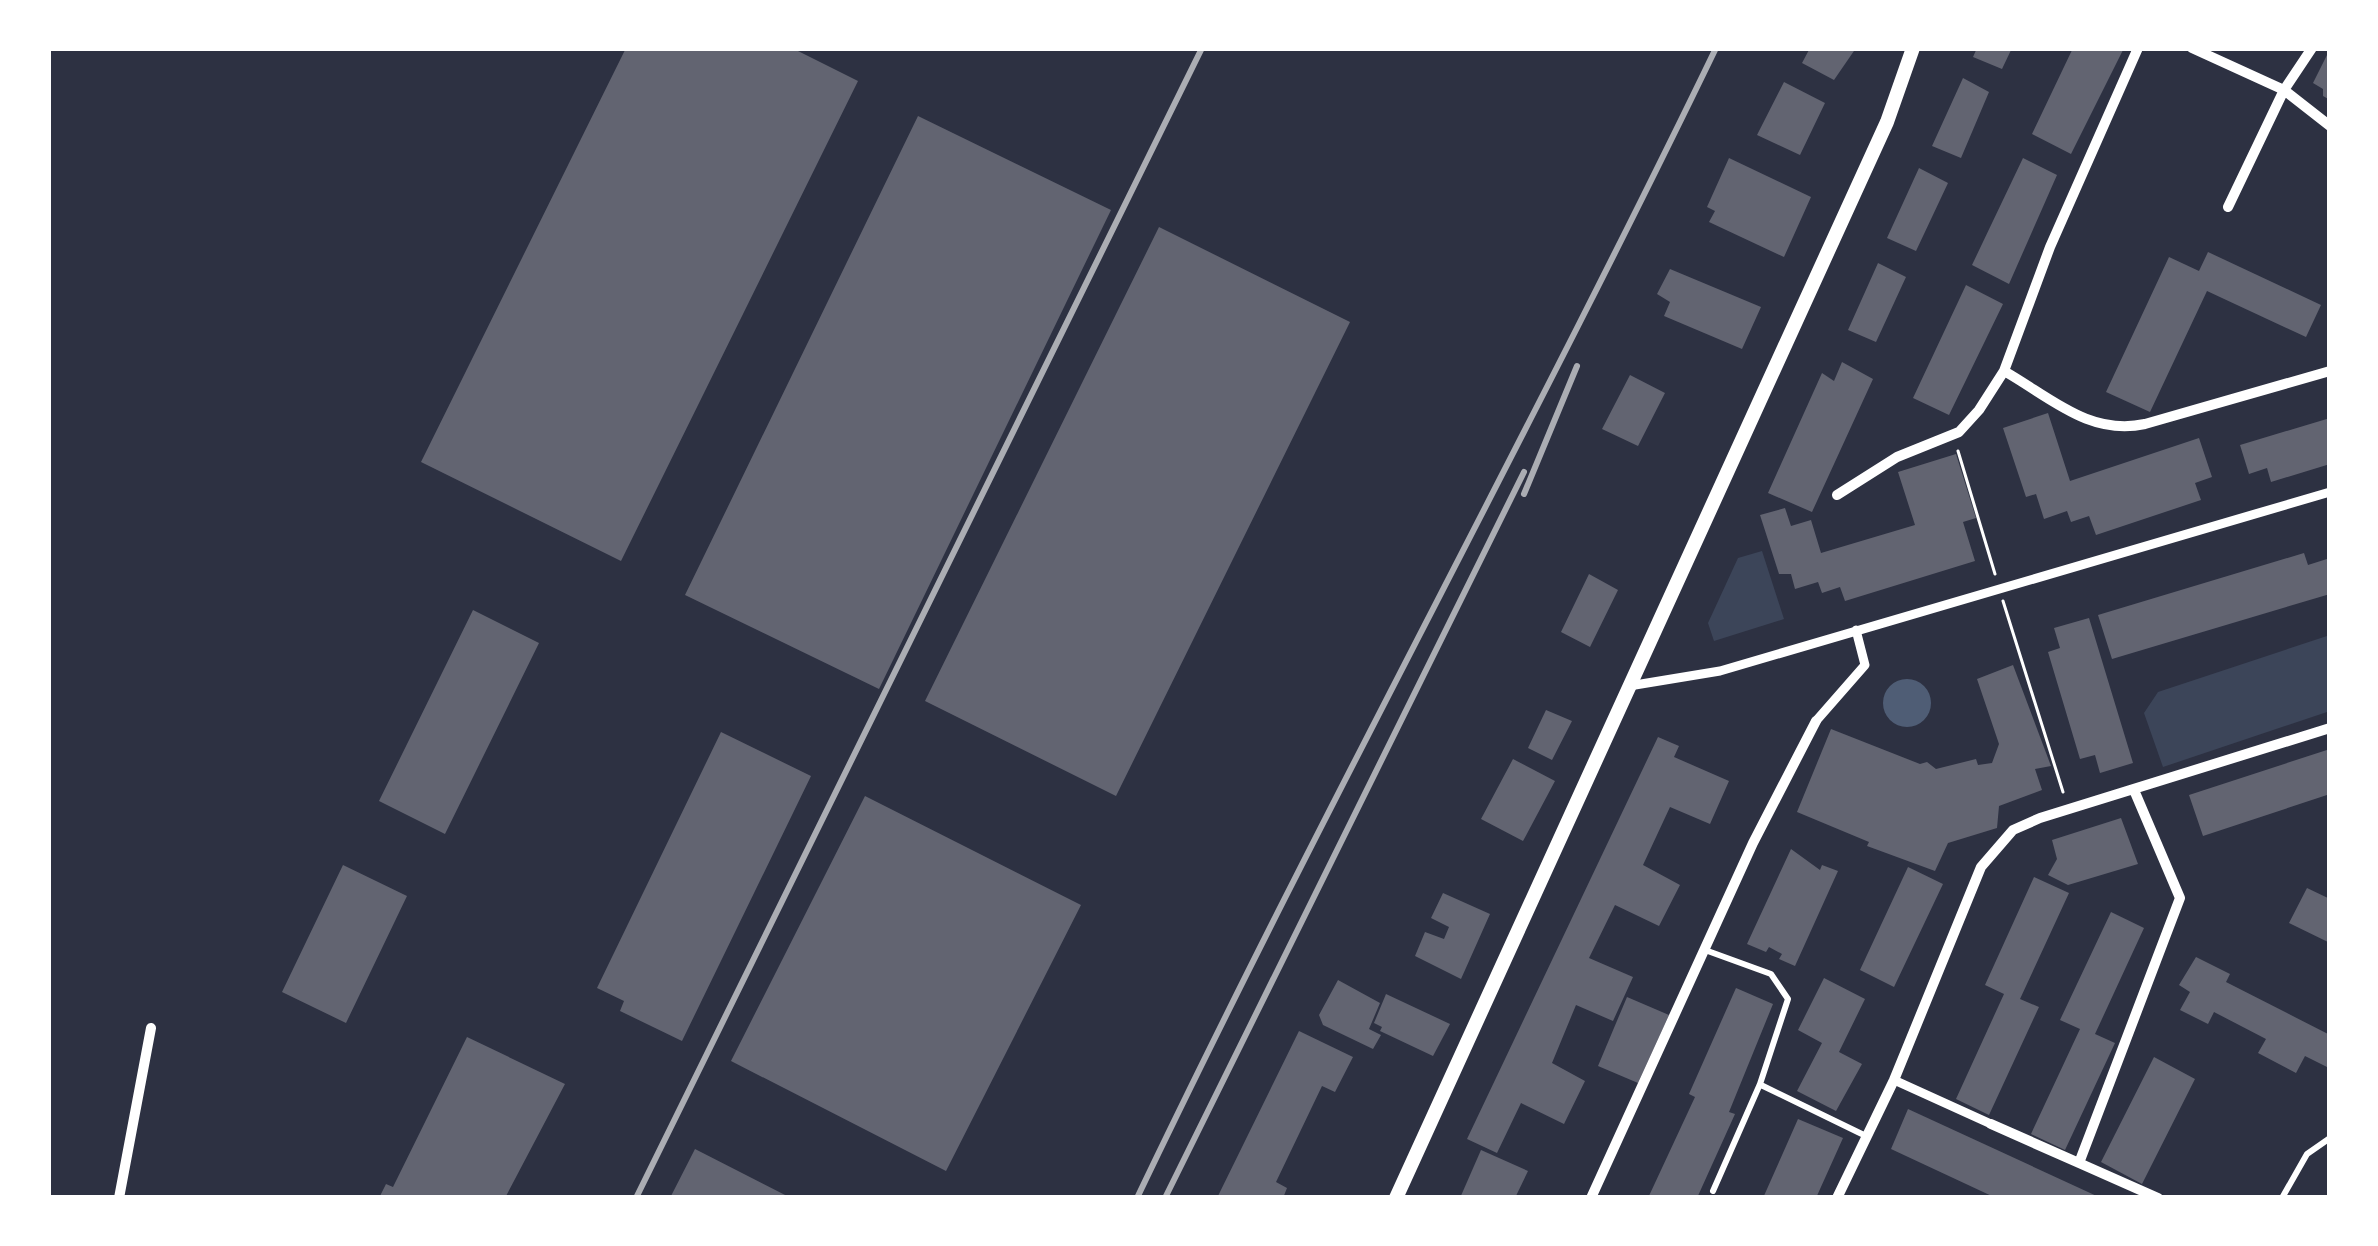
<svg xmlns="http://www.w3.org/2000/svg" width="2378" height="1246" font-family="'Golos Text',sans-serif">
<rect width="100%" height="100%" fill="#2d3142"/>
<path fill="#3c4559" d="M1762 551 1784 619 1714 641 1708 623 1738 558Z
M2330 635V711L2163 767 2144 713 2158 692Z"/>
<path fill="#4f5d75" d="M1883 703a24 24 0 1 1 48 0a24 24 0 1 1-48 0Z"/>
<path fill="#626471" d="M626 48H792L858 81 621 561 421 462Z
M1810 48H1856L1834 80 1802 63Z
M1977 48H2012L2002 69 1973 57Z
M2073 48H2124L2071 154 2032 134Z
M2330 49V100L2323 96V89L2313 83Z
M1963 78 1989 92 1961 158 1932 146Z
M1784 82 1825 103 1800 155 1757 135Z
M918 116 1111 210 879 689 685 595Z
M1729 158 1811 197 1784 257 1709 222 1715 211 1707 207Z
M2023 158 2057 175 2009 284 1972 265Z
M1919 168 1948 183 1916 251 1887 238Z
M1159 227 1350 322 1116 796 925 701Z
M2208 252 2321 305 2306 337 2207 291 2150 412 2106 392 2169 257 2199 271Z
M1878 263 1906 277 1876 342 1848 330Z
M1670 269 1761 307 1742 349 1664 316 1670 302 1657 294Z
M1966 285 2003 304 1949 415 1913 398Z
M1842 362 1873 379 1812 512 1768 493 1822 373 1834 381Z
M1630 375 1665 393 1638 446 1602 429Z
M2048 413 2070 481 2199 438 2212 477 2195 483 2201 500 2096 535 2089 516 2071 522 2067 511 2044 519 2036 494 2026 497 2003 428Z
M2330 418V464L2271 482 2267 468 2249 474 2240 445Z
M1956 454 1976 518 1963 522 1975 561 1845 601 1840 587 1822 593 1818 582 1795 589 1791 574H1779L1760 515 1785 508 1791 526 1811 520 1821 553 1915 525 1898 472Z
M2304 553 2308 565 2330 558V594L2112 659 2098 615Z
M1589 574 1618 590 1590 647 1561 632Z
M473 610 539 643 445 834 379 801Z
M2089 618 2133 763 2100 773 2095 755 2080 759 2048 652 2060 648 2054 628Z
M2013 665 2051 766 2035 769 2042 790 1999 806 1997 828 1948 843 1935 871 1867 846 1869 842 1797 812 1831 729 1920 764 1927 762 1936 769 1976 759 1978 765 1992 763 1999 744 1977 679Z
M1546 710 1572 721 1552 760 1528 748Z
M721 732 811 776 682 1041 620 1011 624 1001 597 988Z
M1658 737 1679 746 1674 757 1729 781 1710 824 1670 807 1643 865 1680 885 1659 926 1615 905 1589 958 1633 977 1613 1021 1576 1005 1552 1063 1585 1081 1564 1124 1521 1103 1497 1153 1467 1139Z
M2330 749V794L2203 836 2189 795Z
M1513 759 1555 781 1523 841 1481 819Z
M865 796 1081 905 946 1171 731 1061Z
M2121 818 2138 864 2068 885 2048 875 2057 859 2052 840Z
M1791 849 1820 870 1822 865 1838 871 1795 966 1779 959 1782 954 1769 947 1766 952 1747 944Z
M343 865 407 896 346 1023 282 992Z
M1908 867 1943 884 1894 987 1860 970Z
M2034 877 2069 893 2020 999 2039 1007 1989 1115 1956 1099 2004 994 1985 985Z
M2307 888 2330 899V943L2289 923Z
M1443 893 1490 914 1461 979 1415 956 1425 932 1444 939 1449 927 1431 918Z
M2111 912 2144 928 2095 1034 2115 1043 2065 1150 2031 1134 2080 1029 2060 1020Z
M2196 957 2230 974 2226 982 2330 1035 2327 1067 2305 1056 2296 1073 2258 1053 2266 1039 2214 1012 2208 1024 2180 1010 2190 992 2179 985Z
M1824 978 1865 999 1839 1052 1862 1064 1836 1111 1797 1091 1822 1043 1798 1030Z
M1338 980 1380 1003 1369 1029 1381 1035 1373 1049 1323 1025 1319 1015Z
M1736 988 1773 1004 1729 1112 1735 1114 1697 1198H1648L1695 1097 1689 1094Z
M1386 994 1450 1024 1433 1056 1380 1031 1382 1027 1374 1023Z
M1627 997 1669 1015 1638 1083 1598 1066Z
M1299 1031 1353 1057 1335 1092 1322 1086 1276 1182 1287 1188 1283 1198H1217Z
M467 1037 565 1084 505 1198H379L386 1184 393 1187Z
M2154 1057 2195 1079 2142 1184 2101 1162Z
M1908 1109 2101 1198H1996L1891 1149Z
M1798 1119 1843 1138 1816 1198H1763Z
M695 1149 791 1198H670Z
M1481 1150 1528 1171 1515 1198H1460Z"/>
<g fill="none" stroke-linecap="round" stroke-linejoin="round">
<path stroke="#fff" stroke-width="3" d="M1958 451 1995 574
M2003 601 2063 792"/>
<path stroke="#fff" stroke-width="6" d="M1705 950 1771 974 1788 999 1760 1084 1713 1191
M1761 1085 1866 1136
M2282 1198 2307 1154 2330 1138"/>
<path stroke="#fff" stroke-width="9" d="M1629 686 1720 671 2330 492
M1816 721 1865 665 1856 630
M1894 1080 1991 1124"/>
<path stroke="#fff" stroke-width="10" d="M2192 48 2284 90 2330 126
M2228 207 2284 90 2312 48
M2004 371C2050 397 2089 436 2145 424L2330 371
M1837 495 1897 457 1959 432 1979 410 2004 371 2050 247 2138 48
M2134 790 2180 898 2079 1163 2158 1198
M1991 1124 2079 1163
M119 1198 151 1028
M1591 1198 1753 843 1816 721
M1837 1198 1894 1080 1981 867 2013 830 2040 818 2330 728"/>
<path stroke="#fff" stroke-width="14" d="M1396 1198 1887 122 1913 48"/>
<path stroke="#abadb3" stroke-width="6" d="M1524 494 1577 366
M636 1198 1202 48
M1137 1198C1322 811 1529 435 1716 48
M1165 1198 1524 472"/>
</g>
<rect width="2378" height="1246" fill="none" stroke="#ffffff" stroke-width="102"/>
</svg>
